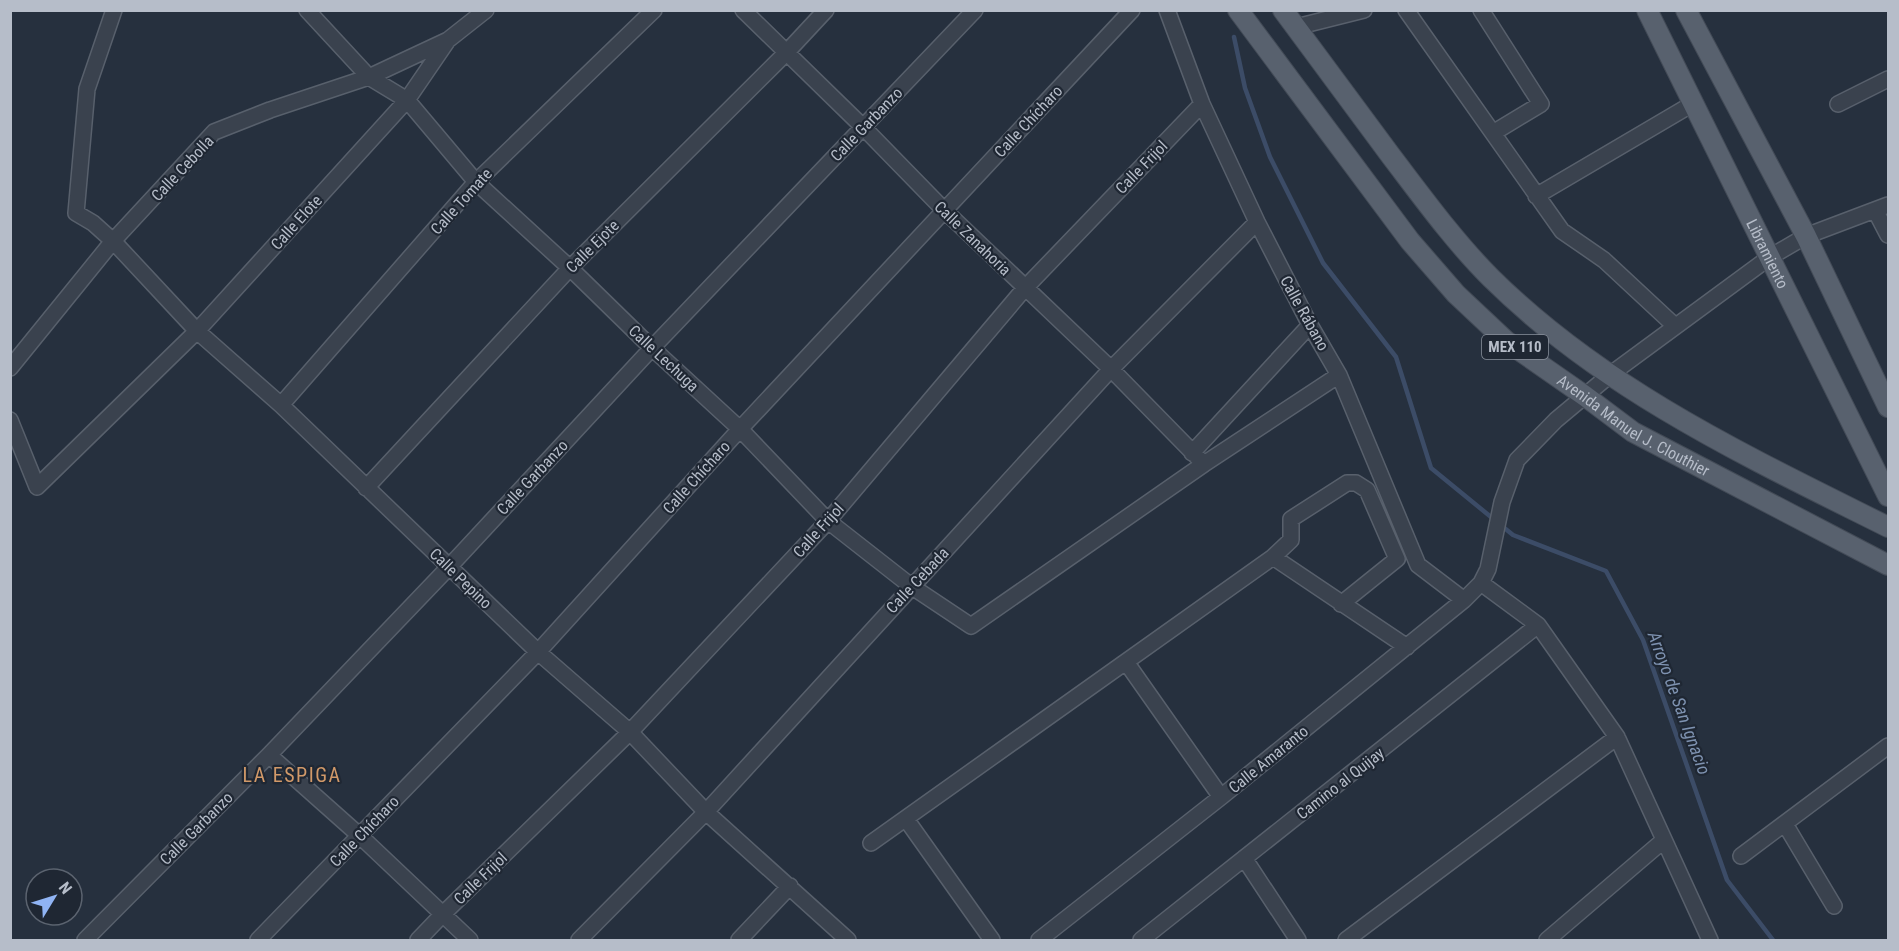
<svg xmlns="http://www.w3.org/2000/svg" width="1899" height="951" font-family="'Roboto Condensed',sans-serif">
<rect width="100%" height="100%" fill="#26303e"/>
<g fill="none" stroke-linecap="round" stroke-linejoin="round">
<path stroke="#3c4c67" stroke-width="4.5" d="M1234 37 1245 88 1270 157 1323 263 1396 357 1431 468 1513 535 1606 571 1643 640 1727 880 1773 940"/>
<defs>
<path id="minor" d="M114 10 87 89 76 213 93 223 113 241 197 331 281 405 538 652 630 732 706 812 848 940
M307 10 369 77 407 100 476 182 570 268 652 348 740 429 828 521 911 586 971 626 1204 464 1339 375
M743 10 863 127 944 210 1111 369 1204 464
M1167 10 1202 104 1257 222 1310 325 1339 375 1418 565 1464 600
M1406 10 1562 231 1604 260 1675 326
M1481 10 1541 104 1493 133
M1296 27 1364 10
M1838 104 1888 79
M1536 196 1694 103
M1875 210 1888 235
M10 368 113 241 214 132 270 110 369 77 448 40
M281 405 476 182 654 10
M10 420 37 487 197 331 407 100 448 40 486 10
M1192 453 1310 325
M366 488 570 268 786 53 826 10
M1273 557 1407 647
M1481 583 1538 625 1617 737 1710 940
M1126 662 1221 797
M269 755 359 835 470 940
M906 819 992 940
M1785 824 1834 906
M871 843 1273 557 1291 540V519L1347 483H1356L1367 490 1397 559 1341 604
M1741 856 1888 746
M1244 858 1298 940
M85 940 269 755 449 567 652 348 975 10
M258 940 538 652 740 429 1132 10
M418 940 442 915 630 732 828 521 1025 288 1202 104
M579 940 706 812 1111 369 1257 222
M739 940 790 886
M1039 940 1221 797 1464 600 1481 583 1488 569 1502 502 1517 460 1556 420 1611 374 1770 257 1806 236 1888 205
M1141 940 1538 625
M1346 940 1617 737
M1547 940 1664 840"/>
<g id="major">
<path id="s1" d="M1238 10 1410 241 1456 294 1506 341 1585 396 1633 432 1888 565"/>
<path d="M1283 10C1319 59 1355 107 1391 156 1423 198 1454 241 1491 278 1604 390 1748 457 1888 527"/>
<path id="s2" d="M1647 10 1888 496"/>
<path d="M1686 10 1806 236 1888 407"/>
</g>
</defs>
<use href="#minor" stroke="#58606c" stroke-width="18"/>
<use href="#major" stroke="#434b57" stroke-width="22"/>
<use href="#minor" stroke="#3a424e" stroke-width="15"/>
<use href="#major" stroke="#58616e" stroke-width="20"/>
</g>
<g text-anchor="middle" stroke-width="4.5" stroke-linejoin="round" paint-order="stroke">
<rect fill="#1f2733" stroke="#89909c" stroke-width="1.5" x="1482" y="335" width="66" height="24" rx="4.5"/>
<g font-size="15" font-weight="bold" fill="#b6bdc9">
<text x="1515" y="352">MEX 110</text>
</g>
<g font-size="16" fill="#b6bdc9" stroke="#1f2733">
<text transform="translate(1028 121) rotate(-47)" y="6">Calle Chícharo</text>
<text transform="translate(866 124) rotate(-46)" y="6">Calle Garbanzo</text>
<text transform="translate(1141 167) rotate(-46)" y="6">Calle Frijol</text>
<text transform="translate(182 168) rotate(-47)" y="6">Calle Cebolla</text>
<text transform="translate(461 201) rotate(-48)" y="6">Calle Tomate</text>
<text transform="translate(296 222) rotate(-48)" y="6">Calle Elote</text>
<text transform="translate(973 238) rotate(44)" y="6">Calle Zanahoria</text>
<text transform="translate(592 246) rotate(-45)" y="6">Calle Ejote</text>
<text dy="6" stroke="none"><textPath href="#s2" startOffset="272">Libramiento</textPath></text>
<text transform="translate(1305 313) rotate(61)" y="6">Calle Rábano</text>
<text transform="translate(664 358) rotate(43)" y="6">Calle Lechuga</text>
<text dy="6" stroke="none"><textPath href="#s1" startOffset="580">Avenida Manuel J. Clouthier</textPath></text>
<text transform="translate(532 477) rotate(-47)" y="6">Calle Garbanzo</text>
<text transform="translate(696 477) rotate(-48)" y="6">Calle Chícharo</text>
<text transform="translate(818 530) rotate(-48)" y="6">Calle Frijol</text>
<text transform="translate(461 578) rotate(44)" y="6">Calle Pepino</text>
<text transform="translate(917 580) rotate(-47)" y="6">Calle Cebada</text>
<text transform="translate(1268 759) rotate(-39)" y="6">Calle Amaranto</text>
<text transform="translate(1340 783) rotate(-38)" y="6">Camino al Quijay</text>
<text transform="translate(196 828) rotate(-45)" y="6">Calle Garbanzo</text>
<text transform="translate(364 831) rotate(-46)" y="6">Calle Chícharo</text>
<text transform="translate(480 878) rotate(-44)" y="6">Calle Frijol</text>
</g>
<g font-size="18" font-style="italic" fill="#7e92b0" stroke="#1f2733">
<text transform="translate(1679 703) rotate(70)" y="6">Arroyo de San Ignacio</text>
</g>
<g font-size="20" letter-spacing="1.5" fill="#d19969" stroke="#1f2733">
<text x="292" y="782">LA ESPIGA</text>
</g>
</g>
<rect width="1899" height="951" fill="none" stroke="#b6bdc9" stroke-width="24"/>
<g transform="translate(54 897) rotate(52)"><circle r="28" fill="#1f2733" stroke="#5b636f" stroke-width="1.5"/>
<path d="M0-4.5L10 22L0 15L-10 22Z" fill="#90b4f4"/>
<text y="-9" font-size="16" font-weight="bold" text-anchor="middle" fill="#b6bdc9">N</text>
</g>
</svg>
